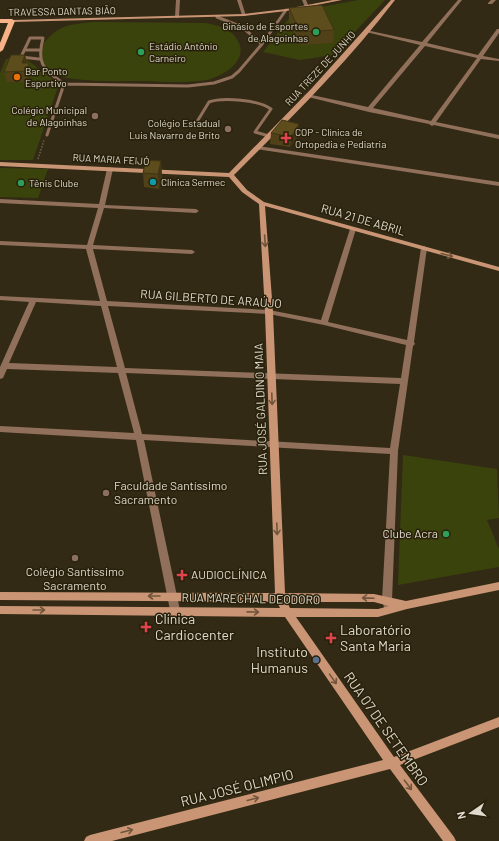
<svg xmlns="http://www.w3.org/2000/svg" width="499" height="841" font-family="Barlow,sans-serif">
<rect width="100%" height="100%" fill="#322a14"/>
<path fill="#3b430d" d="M358 0H385L333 55 300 60 263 52 294 12Z
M93 22 205 23C218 25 232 29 238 41 249 61 223 76 207 80 187 83 166 82 146 81 122 81 98 82 74 79 42 76 27 50 58 30 68 24 82 23 93 22Z
M6 59H26L59 84 33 160H0V73Z
M0 168 48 169 38 198 0 197Z
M403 455 497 469 499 518 487 520 499 549V567L398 585Z"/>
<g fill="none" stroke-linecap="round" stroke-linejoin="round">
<path stroke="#6b6451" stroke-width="1.5" stroke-dasharray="1.5 1.5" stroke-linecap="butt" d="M38 159 44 140"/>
<path stroke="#906f5b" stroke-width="3" d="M262 44 286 10
M24 50H40
M39 59 21 57 30 38H43C36 65 44 69 64 84L47 135
M64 84 188 86 214 83 232 77 239 71 262 44 242 27 217 17
M195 125 209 102C223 97 259 100 271 109L255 132 269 136"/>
<path fill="#906f5b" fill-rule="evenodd" d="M176 0H180L179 17 177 18 175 17Z
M237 0H241L246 16 242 15Z
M302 0H306L309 7H305Z
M458 0H462L427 43 478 55 497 29H499V33L483 56 499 59V61L481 59 436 122 499 135V139L434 125 432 126 429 124 369 112 304 96 307 94 368 107 420 45 366 32V30L422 42ZM425 46 477 58 431 121 373 108Z
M491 0H496L492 4H488V3Z
M258 146 499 182V186L256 149 255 148Z
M110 167 113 169 105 205 196 209 199 211 196 213 104 208 93 245 192 250 195 252 192 254 93 249 107 301 269 310 321 320 350 229 353 227 356 229 328 322 407 340 421 248 424 246 427 248 414 342 415 344 413 346 398 451 392 600 393 608 391 611 388 612 385 611 382 600 390 454 144 440 180 610 178 613 175 614 172 613 170 610 136 440 0 432V426L134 433 118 373 7 369 3 378 0 379V367L29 302 0 300V296L100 301 86 249 0 245V241L87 245 98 208 0 203V199L99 204 107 169ZM36 302 101 306 117 367 9 363ZM108 306 269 314 324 325 406 345 401 378 125 368ZM126 373 400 384 390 448 142 434Z"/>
<path fill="#ca9575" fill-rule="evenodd" d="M333 0H342L286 11 244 16 12 22 10 21 12 20 244 14 286 9Z
M391 0H395C347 63 290 119 234 175L247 190 264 202 499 267V271L265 206 273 312 285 593 374 594 406 601 499 582V590L407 609 378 617H296L394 757 499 717V727L400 765 454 837 456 841H443L390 769 112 841H84L86 837 90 835 383 760 285 617 0 614V606L280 608 277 602 0 600V592L275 593 265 312 259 204 242 192 229 177 0 166V162L229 173 312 88ZM287 602H374L389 606 378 609 290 608Z"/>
<path fill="#f7b288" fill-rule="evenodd" d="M0 19H12L15 21 3 50 0 52V43L8 23H0Z"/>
</g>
<path fill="#504118" d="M289 8 334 30 333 43 300 45 289 21Z
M25 55 27 63H29L31 73 29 82H7L4 72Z
M299 124V135L290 147 270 144 271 133Z
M161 161 162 176 159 189 144 187 143 173Z"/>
<path fill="#413514" d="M25 55 27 65 22 63Z
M29 63 31 73 29 82 27 71Z
M299 124V135L290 147 291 137Z
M161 161 162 176 159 189 158 174Z"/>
<path fill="#5d4c1c" stroke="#413514" d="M322 5 334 30 300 32 289 8Z
M11 55H25L22 63H29L27 71 4 72Z
M282 120 299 124 291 137 271 133Z
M146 160 161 161 158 174 143 173Z"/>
<defs><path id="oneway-shaft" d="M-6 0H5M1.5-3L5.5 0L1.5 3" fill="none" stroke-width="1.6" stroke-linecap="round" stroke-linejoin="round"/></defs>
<g stroke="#71553a">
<use href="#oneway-shaft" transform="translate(265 241) rotate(86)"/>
<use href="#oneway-shaft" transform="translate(447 255) rotate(15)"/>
<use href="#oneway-shaft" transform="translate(272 399) rotate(88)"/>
<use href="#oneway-shaft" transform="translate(277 529) rotate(88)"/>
<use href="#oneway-shaft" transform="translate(154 596) rotate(-180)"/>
<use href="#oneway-shaft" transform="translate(368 598) rotate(-178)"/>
<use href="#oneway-shaft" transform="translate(39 610)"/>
<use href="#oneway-shaft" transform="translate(253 612) rotate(1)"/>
<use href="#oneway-shaft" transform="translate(333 679) rotate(55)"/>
<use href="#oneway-shaft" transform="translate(408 785) rotate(53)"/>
<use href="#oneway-shaft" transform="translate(253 799) rotate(-14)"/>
<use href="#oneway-shaft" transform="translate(127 831) rotate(-14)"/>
</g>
<g fill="#2e9e5b" stroke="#28200a" stroke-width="1.5">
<circle cx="316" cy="32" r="4"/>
<circle cx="141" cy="52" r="4"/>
<circle cx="21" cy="183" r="4"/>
<circle cx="446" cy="534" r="4"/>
</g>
<circle fill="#e8710a" stroke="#28200a" stroke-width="1.5" cx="17" cy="77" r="4"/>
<g fill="#8d6e63" stroke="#28200a" stroke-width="1.5">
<circle cx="95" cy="116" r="4"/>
<circle cx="228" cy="129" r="4"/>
<circle cx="106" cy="493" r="4"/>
<circle cx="75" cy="558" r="4"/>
</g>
<g fill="#e0444e" stroke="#28200a" stroke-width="1.5">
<path d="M284 132h4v4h4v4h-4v4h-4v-4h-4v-4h4z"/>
<path d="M180 569h4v4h4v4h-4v4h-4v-4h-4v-4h4z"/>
<path d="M144 621h4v4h4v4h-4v4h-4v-4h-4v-4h4z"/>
<path d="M329 632h4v4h4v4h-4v4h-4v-4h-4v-4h4z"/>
</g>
<circle fill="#0f9aa8" stroke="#28200a" stroke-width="1.5" cx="153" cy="182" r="4"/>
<circle fill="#5c6f8a" stroke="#28200a" stroke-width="1.5" cx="316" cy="660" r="4"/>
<g text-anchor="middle" stroke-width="3" stroke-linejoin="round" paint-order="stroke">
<g font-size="10" fill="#dfdacd" stroke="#28200a">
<text transform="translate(62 11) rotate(-1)" y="4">TRAVESSA DANTAS BIÃO</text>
<text transform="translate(320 68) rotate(-47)" y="4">RUA TREZE DE JUNHO</text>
<text transform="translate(111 159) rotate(3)" y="4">RUA MARIA FEIJÓ</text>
</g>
<g font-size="10" fill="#dfdacd" stroke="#28200a" text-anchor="start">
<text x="308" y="30" text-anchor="end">Ginásio de Esportes<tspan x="308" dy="12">de Alagoinhas</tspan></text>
<text x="149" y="50">Estádio Antônio<tspan x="149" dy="12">Carneiro</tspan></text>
<text x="25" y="75">Bar Ponto<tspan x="25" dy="12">Esportivo</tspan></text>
<text x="87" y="114" text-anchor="end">Colégio Municipal<tspan x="87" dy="12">de Alagoinhas</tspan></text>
<text x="220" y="127" text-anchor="end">Colégio Estadual<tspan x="220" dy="12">Luis Navarro de Brito</tspan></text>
<text x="295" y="136">COP - Clínica de<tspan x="295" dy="12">Ortopedia e Pediatria</tspan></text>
<text x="161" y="186">Clínica Sermec</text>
<text x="29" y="187">Tênis Clube</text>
</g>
<g font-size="12" fill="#dfdacd" stroke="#28200a">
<text transform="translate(363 220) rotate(16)" y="4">RUA 21 DE ABRIL</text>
<text transform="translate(211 299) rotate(4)" y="4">RUA GILBERTO DE ARAÚJO</text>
<text transform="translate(261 409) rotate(-92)" y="4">RUA JOSÉ GALDINO MAIA</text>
<text transform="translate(251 599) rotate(1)" y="4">RUA MARECHAL DEODORO</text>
</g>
<g font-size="12" fill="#dfdacd" stroke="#28200a" text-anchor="start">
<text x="114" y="490">Faculdade Santíssimo<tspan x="114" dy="14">Sacramento</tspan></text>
<text x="438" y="538" text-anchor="end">Clube Acra</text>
<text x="75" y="576" text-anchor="middle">Colégio Santíssimo<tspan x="75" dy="14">Sacramento</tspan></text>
<text x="191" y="579">AUDIOCLÍNICA</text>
</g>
<g font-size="14" fill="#dfdacd" stroke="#28200a" text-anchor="start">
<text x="155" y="624">Clínica<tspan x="155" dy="16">Cardiocenter</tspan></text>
<text x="340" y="635">Laboratório<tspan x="340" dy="16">Santa Maria</tspan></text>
<text x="308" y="657" text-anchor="end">Instituto<tspan x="308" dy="16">Humanus</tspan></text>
</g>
<g font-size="14" fill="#dfdacd" stroke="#28200a">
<text transform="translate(386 729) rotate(55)" y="5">RUA 07 DE SETEMBRO</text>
<text transform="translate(237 788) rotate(-14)" y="5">RUA JOSÉ OLIMPIO</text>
</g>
</g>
<g transform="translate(471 813) rotate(257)" stroke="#28200a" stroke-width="3" paint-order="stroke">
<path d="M0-3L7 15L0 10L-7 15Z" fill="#dfdacd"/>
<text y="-6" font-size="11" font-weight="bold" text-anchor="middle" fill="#dfdacd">N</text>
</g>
</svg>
